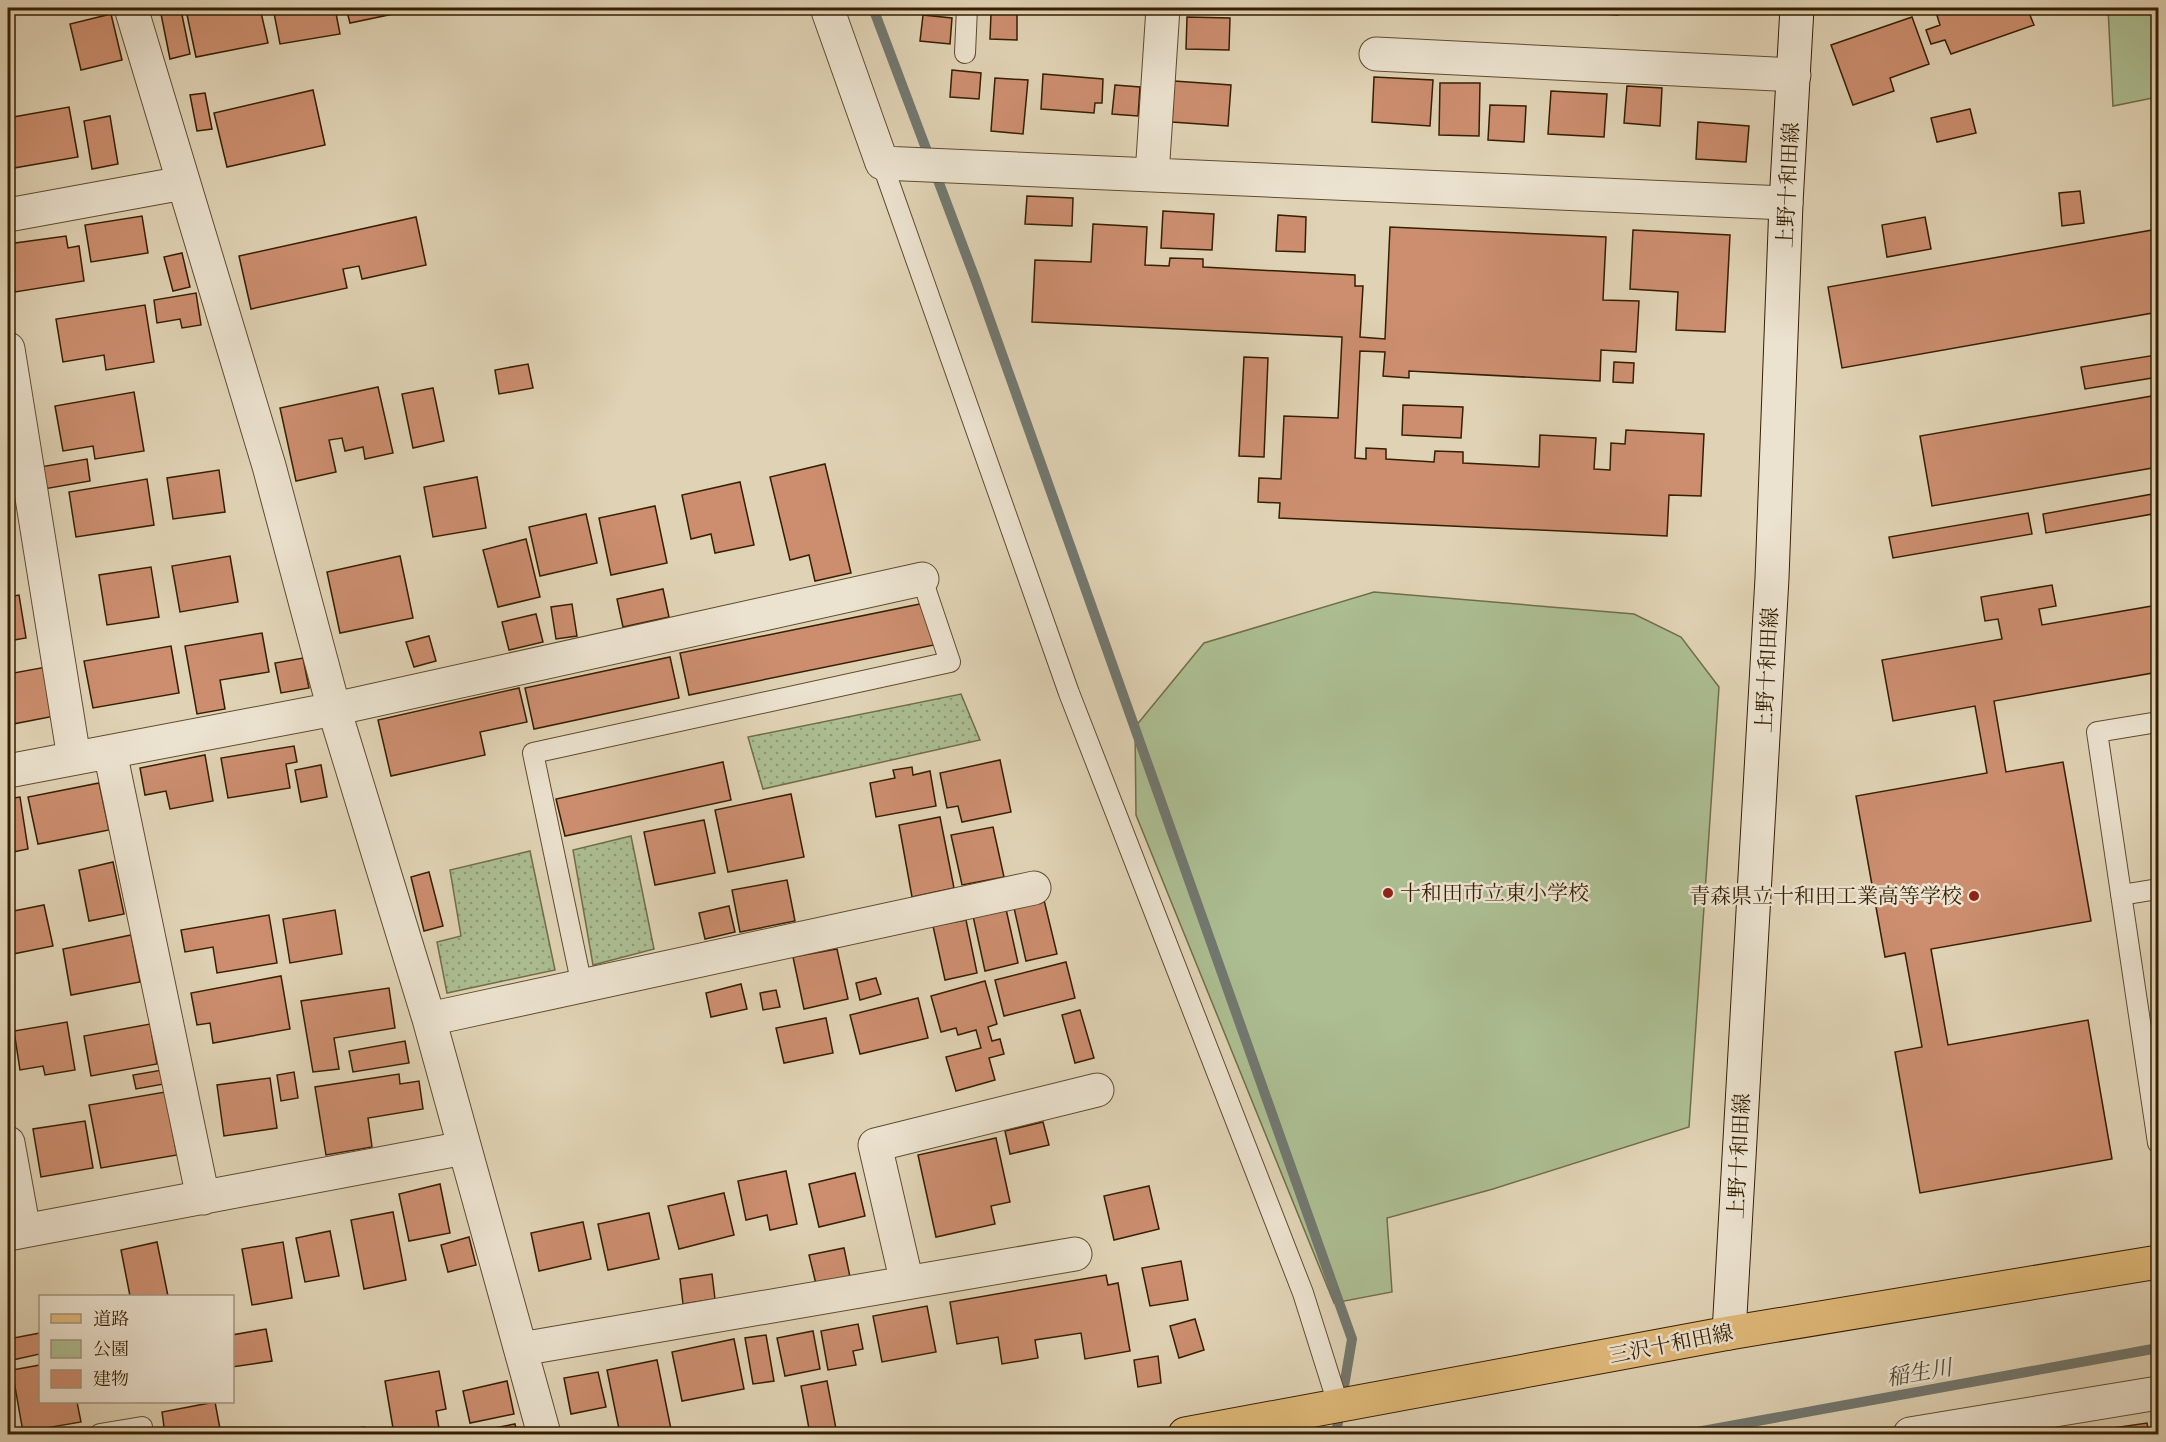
<svg xmlns="http://www.w3.org/2000/svg" width="2166" height="1442" font-family="Alegreya,'Noto Serif JP',serif">
<defs>
<pattern id="garden-dots" width="8" height="8" patternUnits="userSpaceOnUse" patternTransform="scale(1.5)"><rect width="8" height="8" fill="#acbe92"/><path d="M2 2h.1M6 6h.1" fill="none" stroke="#8d9a75" stroke-width="1.8" stroke-linecap="round"/></pattern>
</defs>
<rect width="100%" height="100%" fill="#e0d3b5"/>
<filter id="stains"><feTurbulence type="fractalNoise" baseFrequency=".00333" numOctaves="4"/><feColorMatrix values="0 0 0 0 .2 0 0 0 0 .09 0 0 0 0 .02 0 0 0 .5 -.17"/></filter>
<radialGradient id="worn" r=".72"><stop offset=".6" stop-color="#630" stop-opacity="0"/><stop offset="1" stop-color="#630" stop-opacity=".3"/></radialGradient>
<path fill="#acbe92" stroke="#716e4a" stroke-width="1.5" d="M2108 8H2158V97L2113 106Z
M1374 592 1634 614 1681 637 1719 687 1689 1127 1493 1189 1387 1218 1392 1292 1334 1303 1136 815 1135 727 1204 643Z"/>
<path fill="url(#garden-dots)" stroke="#716e4a" stroke-width="1.5" d="M961 694 980 740 763 789 748 737Z
M631 836 654 949 593 965 573 850Z
M530 851 555 970 447 993 437 942 461 936 450 870Z"/>
<g fill="none" stroke-linecap="round" stroke-linejoin="round">
<path stroke="#727870" stroke-width="10" d="M873 8 976 281 1352 1339 1336 1434
M1686 1434 2158 1348"/>
</g>
<path fill="#cc8e6f" stroke="#361f01" stroke-width="1.5" d="M197 8H260L268 43 196 57 186 10Z
M273 8H335L340 34 280 44Z
M346 8H422L350 23Z
M1570 8H1618V15L1570 12Z
M1635 8H1686V12L1635 10Z
M1940 8H2027L2034 25 1951 54 1945 40 1931 44 1926 30 1940 25 1935 9Z
M181 10 190 54 170 59 161 14Z
M991 13 1017 14V40L990 39Z
M111 14 122 60 81 70 70 24Z
M923 15 952 18 950 44 920 41Z
M1187 17 1230 18 1229 50 1186 49Z
M1912 17 1929 64 1890 78 1894 91 1853 105 1831 45Z
M952 70 981 73 979 99 950 97Z
M1043 74 1103 79 1102 103H1095L1094 113 1041 109Z
M1374 77 1433 80 1430 126 1372 122Z
M995 78 1028 80 1023 134 991 131Z
M1174 81 1231 85 1228 126 1172 122Z
M1440 83H1480L1479 136 1439 135Z
M1115 85 1140 87 1138 116 1112 114Z
M1627 86 1662 88 1660 126 1624 123Z
M313 90 325 145 227 167 214 113Z
M1551 91 1607 94 1604 137 1548 134Z
M205 93 212 129 197 131 190 95Z
M1490 105 1526 106 1524 142 1488 140Z
M69 107 78 157 8 169V118Z
M1970 109 1976 133 1937 142 1931 118Z
M110 116 118 164 92 169 84 121Z
M1698 122 1749 126 1746 162 1696 159Z
M2080 191 2084 223 2062 226 2059 193Z
M1027 196 1073 198 1072 226 1025 224Z
M1163 211 1214 214 1212 250 1161 248Z
M1278 215 1306 217 1305 252 1276 251Z
M142 216 148 253 91 262 85 225Z
M416 217 426 265 362 279 359 266 343 269 347 288 251 309 239 256Z
M1925 217 1931 249 1887 257 1882 225Z
M1093 224 1147 227 1145 265 1169 266 1170 258 1203 259V267L1355 275V286H1363L1360 337 1385 339 1390 227 1606 237 1603 300 1639 301 1636 352 1601 350 1600 381 1409 371V378L1383 376 1385 352 1360 351 1355 458 1366 459V448L1386 449V459L1434 462 1435 451 1463 452V463L1539 467 1540 435 1596 438 1594 469 1610 470 1611 443 1625 444 1626 430 1704 434 1701 496 1669 495 1667 536 1279 518 1280 503 1258 502 1259 478 1281 479 1284 416 1338 418 1342 337 1032 322 1035 260 1091 262Z
M2158 229V312L1842 368 1828 287Z
M1633 230 1730 235 1725 332 1676 330 1678 292 1630 289Z
M66 236 68 248 79 246 84 281 15 292 8 244Z
M182 253 190 287 173 291 164 257Z
M196 293 201 325 182 328 180 319 157 323 154 300Z
M145 305 154 362 106 370 104 355 63 362 56 319Z
M2156 355 2158 377 2085 389 2081 367Z
M1244 357 1268 358 1264 457 1239 456Z
M1614 362 1634 363 1633 383 1613 382Z
M528 364 533 388 499 394 495 370Z
M378 387 393 453 365 459 363 447 345 451 342 438 329 440 336 472 296 481 280 408Z
M433 388 444 441 413 448 402 394Z
M134 392 144 451 95 459 93 446 63 451 55 406Z
M2158 395V467L1932 506 1920 436Z
M1403 405 1463 407 1461 438 1402 435Z
M87 459 90 481 44 489 40 467Z
M825 464 851 573 815 581 809 555 790 560 770 477Z
M219 470 225 512 173 519 167 478Z
M477 477 486 528 433 537 424 487Z
M147 479 154 525 76 537 69 492Z
M740 482 754 545 715 553 711 534 691 539 682 495Z
M2158 493V513L2046 533 2043 514Z
M655 506 667 563 611 575 599 518Z
M2028 513 2032 534 1893 558 1889 537Z
M586 514 597 563 540 576 529 527Z
M526 539 540 597 498 607 483 550Z
M230 556 238 602 180 612 172 566Z
M400 556 413 618 340 633 327 572Z
M151 567 159 617 107 625 99 575Z
M2052 585 2056 606 2039 609 2042 625 2158 605V672L1994 701 2006 772 2063 762 2091 921 1931 949 1948 1045 2088 1020 2112 1159 1920 1193 1895 1052 1922 1047 1905 953 1885 957 1856 796 1987 773 1975 706 1893 721 1882 660 2002 639 1998 619 1985 621 1981 597Z
M663 589 669 617 623 627 617 599Z
M19 595 26 638 8 641V597Z
M925 603 934 645 689 695 680 653Z
M572 604 577 636 556 639 551 607Z
M536 614 543 642 509 650 502 622Z
M262 633 269 672 220 680 225 709 197 714 185 646Z
M429 636 436 661 414 667 406 642Z
M171 646 179 693 93 708 84 661Z
M670 657 679 698 534 729 525 688Z
M303 658 309 688 281 693 275 663Z
M46 667 55 716 8 725V674Z
M519 688 527 722 480 732 485 755 391 776 378 720Z
M294 746 297 762 286 764 290 788 228 798 221 758Z
M205 755 213 801 170 809 166 791 145 795 140 768Z
M1000 760 1011 812 962 822 958 806 947 808 940 773Z
M723 762 731 800 565 836 556 799Z
M321 765 327 797 301 802 295 770Z
M912 767 913 775 930 771 936 806 876 817 870 783 895 778 893 770Z
M99 783 109 830 38 844 28 797Z
M791 794 804 857 728 872 715 810Z
M20 797 28 849 8 853V799Z
M940 817 954 888 912 897 899 825Z
M704 820 715 873 655 885 644 832Z
M993 827 1004 877 962 885 951 835Z
M113 862 124 914 89 921 79 870Z
M429 872 443 926 424 931 411 877Z
M787 880 795 921 740 932 732 890Z
M1044 900 1057 954 1026 961 1014 908Z
M44 905 53 946 8 955V912Z
M729 906 735 932 705 939 699 913Z
M1006 909 1018 963 985 971 973 916Z
M335 910 342 954 290 963 283 919Z
M269 915 277 963 217 973 213 947 185 952 181 930Z
M966 920 977 973 945 980 933 926Z
M131 935 140 982 71 995 63 949Z
M837 949 848 999 804 1009 793 957Z
M1066 962 1075 998 1004 1016 995 980Z
M281 976 290 1029 213 1043 210 1023 197 1025 191 993Z
M876 978 881 994 860 1000 856 983Z
M985 981 997 1024 988 1027 992 1041 1000 1039 1004 1054 989 1058 995 1080 956 1091 946 1057 981 1048 976 1030 958 1035 956 1028 941 1032 931 996Z
M741 984 747 1009 711 1017 706 993Z
M389 988 395 1028 334 1038 339 1069 313 1072 301 1001Z
M776 990 780 1007 763 1010 760 993Z
M918 998 928 1038 860 1054 850 1015Z
M1080 1010 1094 1058 1075 1063 1062 1015Z
M826 1018 833 1053 784 1063 776 1028Z
M67 1022 75 1070 45 1075 43 1066 20 1070 14 1031Z
M150 1024 157 1064 91 1076 84 1036Z
M405 1041 409 1063 353 1072 349 1051Z
M162 1070 164 1084 136 1089 133 1075Z
M294 1072 298 1098 281 1101 277 1075Z
M399 1074 400 1084 419 1081 423 1109 368 1118 372 1147 326 1155 315 1087Z
M270 1078 277 1128 224 1136 217 1085Z
M165 1092 177 1155 101 1168 89 1105Z
M85 1121 93 1168 41 1177 33 1129Z
M1043 1122 1049 1145 1010 1154 1005 1131Z
M996 1138 1010 1202 991 1206 995 1224 936 1237 918 1155Z
M786 1171 797 1224 770 1230 767 1215 746 1220 738 1181Z
M855 1173 865 1216 819 1227 809 1184Z
M440 1184 450 1233 409 1241 399 1194Z
M1149 1186 1159 1229 1114 1240 1104 1196Z
M724 1193 734 1235 679 1249 668 1206Z
M393 1212 406 1280 364 1289 351 1220Z
M649 1213 659 1259 608 1270 598 1224Z
M583 1222 591 1259 539 1271 531 1233Z
M330 1231 339 1276 305 1282 296 1238Z
M469 1237 476 1265 448 1272 441 1245Z
M157 1242 168 1296H130L121 1250Z
M283 1242 292 1298 252 1305 242 1249Z
M844 1248 850 1277 816 1284 809 1255Z
M1181 1261 1188 1300 1150 1306 1142 1268Z
M712 1274 715 1299 683 1304 680 1279Z
M1106 1275 1108 1285 1118 1283 1130 1351 1085 1359 1081 1333 1035 1340 1038 1358 1002 1364 998 1337 957 1344 950 1302Z
M927 1306 936 1352 882 1362 873 1316Z
M1195 1319 1204 1350 1179 1358 1170 1326Z
M858 1324 863 1349 853 1351 856 1365 828 1370 821 1331Z
M266 1329 272 1361 232 1367V1335Z
M813 1331 820 1369 785 1376 777 1338Z
M40 1333V1354L8 1361V1339Z
M766 1335 774 1381 753 1384 745 1338Z
M734 1339 744 1389 682 1401 672 1352Z
M1158 1356 1161 1383 1138 1387 1134 1360Z
M657 1360 672 1434H620L607 1370Z
M40 1365V1402H77L81 1422 23 1432 12 1370Z
M439 1371 446 1409 436 1411 440 1434H394L385 1381Z
M598 1372 606 1407 571 1414 564 1378Z
M507 1381 514 1414 470 1423 463 1391Z
M827 1381 837 1434H810L801 1386Z
M215 1402 221 1434H165L162 1412Z
M2147 1423 2149 1434H2093V1431Z
M515 1424 517 1434H473V1432Z
M364 1427 365 1434H320Z"/>
<g fill="none" stroke-linecap="round" stroke-linejoin="round">
<defs>
<path id="service" d="M965 53 967 8
M882 163 1069 693 1303 1293 1339 1407
M2158 722 2097 732 2158 1143
M2121 895 2158 889
M582 986 533 753 950 662 922 579
M100 1434 142 1427"/>
<path id="minor" d="M131 8 269 466 334 709 429 1019 544 1434
M827 8 882 163 1152 175
M1163 8 1152 175 1786 203
M1376 54 1794 75
M8 215 183 183
M8 349 74 758
M110 752 203 1198
M8 771 334 709 922 579
M429 1019 1034 888
M8 1143 24 1231
M8 1234 464 1148
M907 1283 875 1145 1097 1090
M521 1349 1075 1254
M1910 1434 2158 1393"/>
<path id="secondary" d="M1729 1333 1772 578 1786 203 1797 8"/>
<path id="primary" d="M1185 1434 1729 1333 2158 1262"/>
</defs>
<use href="#service" stroke="#604c2e" stroke-width="22"/>
<use href="#minor" stroke="#604c2e" stroke-width="35"/>
<use href="#secondary" stroke="#361f01" stroke-width="35"/>
<use href="#primary" stroke="#361f01" stroke-width="35"/>
<use href="#service" stroke="#ebe2cf" stroke-width="20"/>
<use href="#minor" stroke="#ebe2cf" stroke-width="33"/>
<use href="#secondary" stroke="#ebe2cf" stroke-width="33"/>
<use href="#primary" stroke="#e0ba7a" stroke-width="33"/>
</g>
<g fill="#8f2418" stroke="#ebe2cf" stroke-width="2">
<circle cx="1388" cy="893" r="6"/>
<circle cx="1974" cy="896" r="6"/>
</g>
<g text-anchor="middle" stroke-width="5" stroke-linejoin="round" paint-order="stroke">
<g font-size="21" fill="#361f01" stroke="#ebe2cf">
<text transform="translate(1788 185) rotate(-87)" y="7">上野十和田線</text>
<text transform="translate(1767 670) rotate(-87)" y="7">上野十和田線</text>
<text transform="translate(1739 1156) rotate(-87)" y="7">上野十和田線</text>
<text transform="translate(1671 1344) rotate(-11)" y="7">三沢十和田線</text>
</g>
<g font-size="21" fill="#361f01" stroke="#ebe2cf" text-anchor="start">
<text x="1400" y="900">十和田市立東小学校</text>
<text x="1962" y="903" text-anchor="end">青森県立十和田工業高等学校</text>
</g>
<g font-size="22" font-style="italic" fill="#544c38" stroke="#ebe2cf">
<text transform="translate(1919 1372) rotate(-10)" y="8">稲生川</text>
</g>
</g>
<rect width="2166" height="1442" fill="none" stroke="#e0d3b5" stroke-width="30"/>
<rect x="9" y="9" width="2148" height="1424" fill="none" stroke="#361f01" stroke-width="3"/>
<rect x="15" y="15" width="2136" height="1412" fill="none" stroke="#361f01" stroke-width="1.5"/>
<rect x="39" y="1295" width="195" height="108" fill="#ebe2cf" stroke="#a3947d" stroke-width="1.5"/>
<rect x="51" y="1314" width="30" height="9" fill="#e0ba7a" stroke="#a3947d" stroke-width="1.5"/>
<text x="93" y="1325" font-size="18" fill="#361f01">道路</text>
<rect x="51" y="1340" width="30" height="18" fill="#acbe92" stroke="#a3947d" stroke-width="1.5"/>
<text x="93" y="1355" font-size="18" fill="#361f01">公園</text>
<rect x="51" y="1370" width="30" height="18" fill="#cc8e6f" stroke="#a3947d" stroke-width="1.5"/>
<text x="93" y="1385" font-size="18" fill="#361f01">建物</text>
<rect width="100%" height="100%" filter="url(#stains)"/>
<rect width="100%" height="100%" fill="url(#worn)"/>
</svg>
